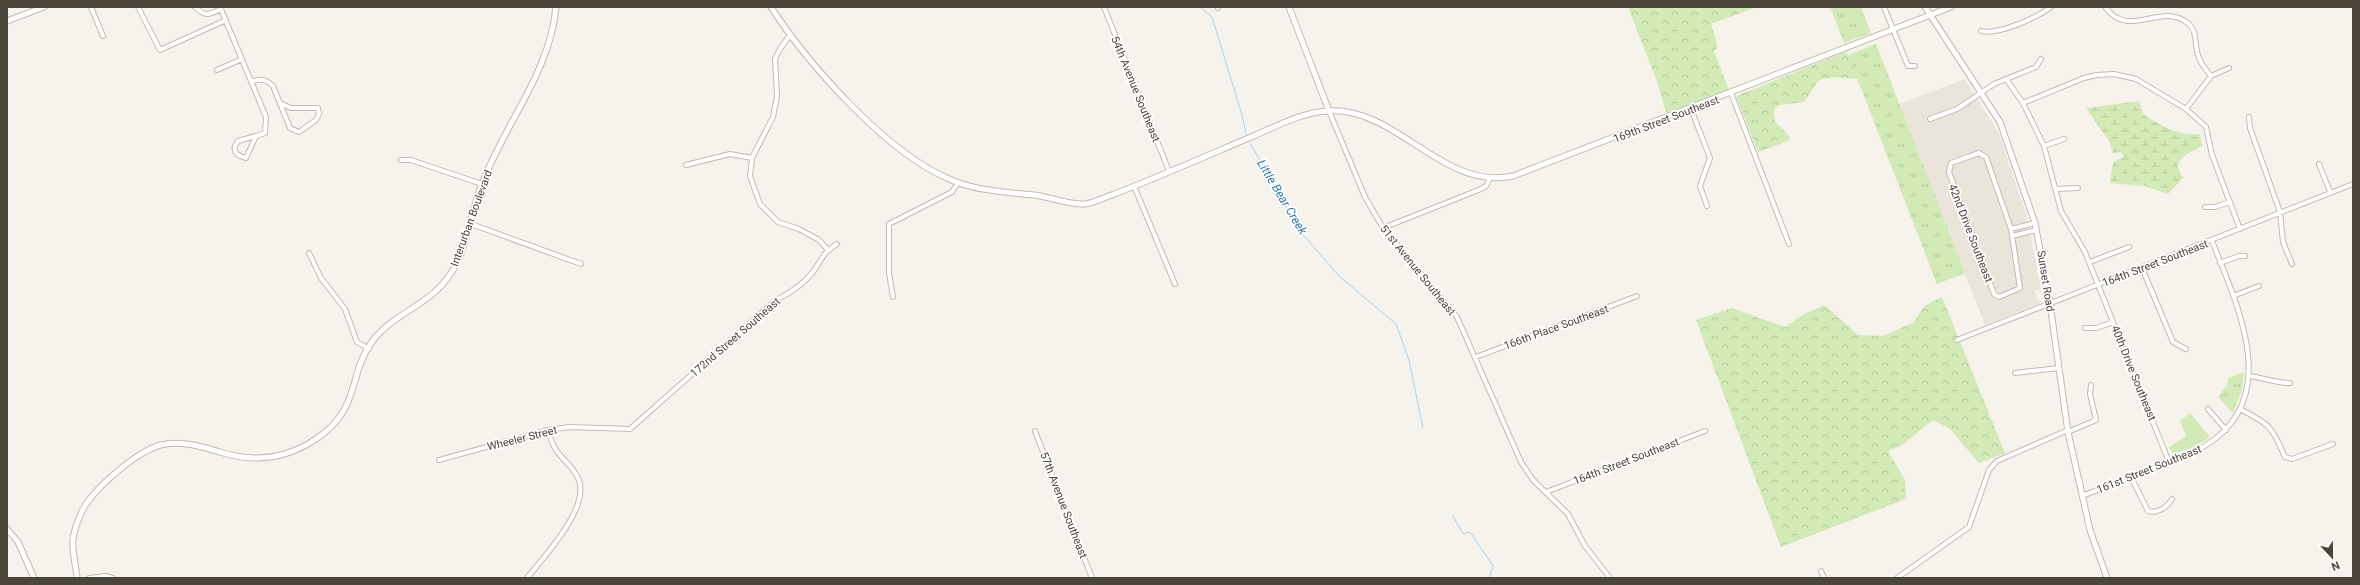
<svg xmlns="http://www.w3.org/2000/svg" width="2360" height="585" font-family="Roboto,sans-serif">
<defs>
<pattern id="grass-tufts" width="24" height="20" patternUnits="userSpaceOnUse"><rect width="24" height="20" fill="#d2eab5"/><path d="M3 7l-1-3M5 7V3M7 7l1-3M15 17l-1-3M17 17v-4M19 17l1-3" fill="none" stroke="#b6ca9c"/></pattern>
<pattern id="forest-crowns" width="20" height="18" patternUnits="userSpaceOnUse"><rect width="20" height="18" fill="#d2eab5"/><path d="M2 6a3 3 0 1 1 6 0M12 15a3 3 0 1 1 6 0" fill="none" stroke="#b6ca9c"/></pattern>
<pattern id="wetland-marsh" width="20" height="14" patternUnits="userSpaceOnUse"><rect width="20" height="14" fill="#d2eab5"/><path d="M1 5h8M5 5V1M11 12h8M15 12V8" fill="none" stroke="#b6ca9c"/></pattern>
</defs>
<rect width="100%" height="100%" fill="#f6f3ec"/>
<path fill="#eae5da" d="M1965 79 1999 134 2027 217 2041 289 2034 290 2040 303 1985 325 1899 104Z"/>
<path fill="url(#grass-tufts)" d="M1830 7H1861L1871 33 1844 43Z
M1876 44 1965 273 1937 284 1848 55Z
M2244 372 2242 390 2233 413 2218 397 2227 385 2228 378Z"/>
<path fill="url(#forest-crowns)" d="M1628 7H1757L1711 24 1718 47 1714 51 1729 90 1666 113 1658 84Z
M1845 52 1848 55 1858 79 1833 77 1819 80 1804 102 1780 105 1775 108C1771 127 1782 124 1790 138L1788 141 1758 152 1736 96Z
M1942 297 2005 453 1979 463 1950 429 1933 420 1901 446 1888 451 1905 480 1906 499 1781 547 1696 320 1732 308 1785 327 1806 313 1825 305 1858 335 1883 336 1914 322 1924 306Z"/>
<path fill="url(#wetland-marsh)" d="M2139 101 2143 114C2160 126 2180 136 2200 134L2202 146C2196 149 2177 157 2178 166 2178 169 2181 174 2183 178L2168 194 2144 186 2110 183 2113 162 2124 157 2121 152 2113 153 2109 141 2086 108Z"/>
<path fill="#d2eab5" d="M2190 413 2210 437 2194 447 2173 454 2169 447 2186 436 2180 421Z"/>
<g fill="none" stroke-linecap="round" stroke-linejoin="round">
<path stroke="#a9d4f2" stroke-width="1" d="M1200 7 1212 17 1242 115 1246 134
M1250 143 1299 230 1339 276 1396 324 1409 360 1423 428
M1453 516 1463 534 1470 532 1493 566 1489 578"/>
<defs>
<path id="minor" d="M91 7 103 36
M138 7 160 50 226 20
M195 7C205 17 209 15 221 9
M220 7 266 117 265 133 256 136 246 158C235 155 231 150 238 141L256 136
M1104 7 1169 171
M1218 7V8
M1884 7 1908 66H1915
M2105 7C2130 41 2161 0 2189 24 2198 33 2194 44 2198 55 2200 63 2206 70 2211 76
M1981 31C1999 35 2036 18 2051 7
M790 35 780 49 775 59 777 96 773 117 752 158 750 176 760 204 778 222 799 229 819 240 828 250
M217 70 242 59
M2006 79 2023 103 2044 146 2061 211 2085 252 2169 462
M251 82C260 78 266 79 273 86L290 128 299 132 316 120 319 114 318 108H291L280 103
M1731 93 1789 244
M2023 103 2084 78 2097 75 2114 74 2136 79 2186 109 2206 127 2212 155 2240 229
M1691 109 1710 158 1700 186 1707 206
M2186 109 2211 76 2229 68
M1329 111 1365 197 1383 228 1457 317 1521 462 1533 480 1568 514 1585 546 1610 578
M2249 117 2250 128 2280 212 2283 242 2292 264
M1930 119 1957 109 1994 84 2036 67 2041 59
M2044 146 2064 139
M1979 153 1986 157 2011 229 2020 288 1999 297 1994 294 1949 172 1951 163Z
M401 160H411L482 184
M2319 164 2330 192
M686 165 730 154 752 158
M1134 186 1175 284
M2056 189 2078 188
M2205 207H2215L2230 202
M471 224 581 264
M1383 228 1481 189 1486 186 1490 178
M2011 229 2035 223
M2012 236 2036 230
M309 253 321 278 345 309 357 342 369 349
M2090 262 2129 247
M2220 263 2239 256H2245
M2142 268 2171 337 2173 342 2186 349
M2233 296 2259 286
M893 297 889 273V224L952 192 958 183
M2085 328H2096L2113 322
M1957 340 2353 184
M1476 357 1637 296
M2015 373 2059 368
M2250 376C2264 378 2276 383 2290 383
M2208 409 2226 430
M2240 409C2271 425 2271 426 2285 457L2292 459 2333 444
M1035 431 1092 578
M2068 432 2096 420 2090 394 2091 385
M439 460 548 430 570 427 630 429 776 300C790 293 806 282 815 269 823 257 823 253 837 244
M2131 477 2148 511C2158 514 2167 507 2172 499
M1546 492 1705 431
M2082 496C2109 486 2135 475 2161 465 2175 459 2190 455 2203 447 2284 400 2238 307 2212 241
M1821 571 1824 578
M89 578 106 576 113 578
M527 578C544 557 594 504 577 476 572 466 562 459 556 450 552 444 550 437 548 430
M1897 578 1969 527 1989 470 1997 461 2068 430"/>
<path id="tertiary" d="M771 7C807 63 885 151 947 178 974 191 1005 192 1034 195 1051 197 1069 205 1085 204 1092 203 1102 199 1109 196 1157 178 1204 157 1251 137 1275 127 1302 112 1328 111 1398 107 1442 191 1513 176L1951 7
M1289 7 1329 111
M1925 7 2000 122 2035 223 2050 304 2068 432 2090 530 2107 578
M7 21 44 7
M7 529 18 542 34 578
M77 578C76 566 72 552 73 540 74 529 80 514 86 504 100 484 141 447 166 444 184 441 203 447 220 452 254 463 286 459 316 439 362 409 347 373 374 339 394 314 427 305 446 280 467 254 469 219 480 189 502 127 550 74 556 7"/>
</defs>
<use href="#minor" stroke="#c2bbae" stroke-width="6"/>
<use href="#tertiary" stroke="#c2bbae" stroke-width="7"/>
<use href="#minor" stroke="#fff" stroke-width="4"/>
<use href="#tertiary" stroke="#fff" stroke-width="5"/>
</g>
<g text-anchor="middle" stroke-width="3.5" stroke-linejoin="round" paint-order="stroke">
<g font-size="11" fill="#4b4439" stroke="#fff">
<text transform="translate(1136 89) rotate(68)" y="4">54th Avenue Southeast</text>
<text transform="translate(1666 119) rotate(-21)" y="4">169th Street Southeast</text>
<text transform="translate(471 218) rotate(-70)" y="4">Interurban Boulevard</text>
<text transform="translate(1971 233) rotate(69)" y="4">42nd Drive Southeast</text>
<text transform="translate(2155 263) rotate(-21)" y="4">164th Street Southeast</text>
<text transform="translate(1418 270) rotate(51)" y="4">51st Avenue Southeast</text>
<text transform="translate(2046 281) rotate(81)" y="4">Sunset Road</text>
<text transform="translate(1556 327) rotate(-20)" y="4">166th Place Southeast</text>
<text transform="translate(735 337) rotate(-41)" y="4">172nd Street Southeast</text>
<text transform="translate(2134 373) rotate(68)" y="4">40th Drive Southeast</text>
<text transform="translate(522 438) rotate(-14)" y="4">Wheeler Street</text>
<text transform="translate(1626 461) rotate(-21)" y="4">164th Street Southeast</text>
<text transform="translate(2149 469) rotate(-22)" y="4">161st Street Southeast</text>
<text transform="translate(1064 505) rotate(69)" y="4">57th Avenue Southeast</text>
</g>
<g font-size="12" font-style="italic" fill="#2e7ab2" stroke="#fff">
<text transform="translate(1282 197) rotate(59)" y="4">Little Bear Creek</text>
</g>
</g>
<rect width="2360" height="585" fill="none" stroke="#4b4439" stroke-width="16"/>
<g transform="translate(2332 557) rotate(158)" stroke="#ffffff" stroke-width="3" paint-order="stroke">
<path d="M0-3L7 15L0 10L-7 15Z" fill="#4b4439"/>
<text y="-6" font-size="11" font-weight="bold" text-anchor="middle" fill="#4b4439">N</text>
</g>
</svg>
